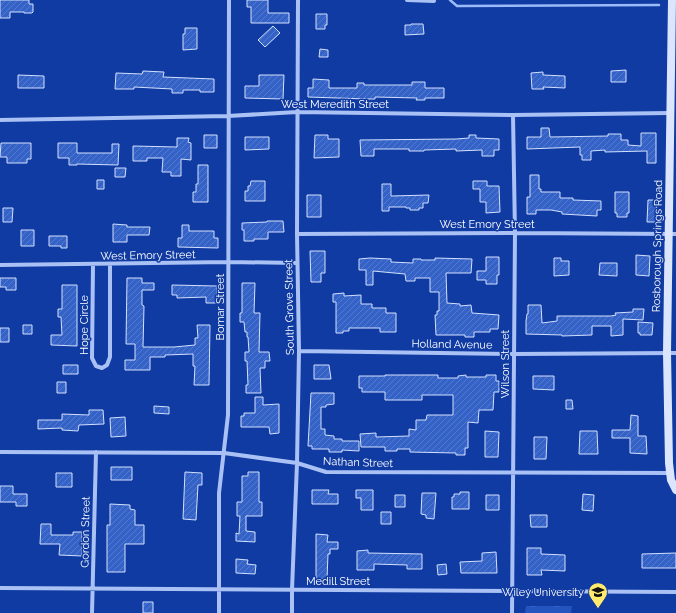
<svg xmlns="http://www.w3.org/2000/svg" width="676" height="613" font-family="Raleway,sans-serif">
<defs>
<pattern id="grass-tufts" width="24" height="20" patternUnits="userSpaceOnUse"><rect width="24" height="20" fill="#2354c0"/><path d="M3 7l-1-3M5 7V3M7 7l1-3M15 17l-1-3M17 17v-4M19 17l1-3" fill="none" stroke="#446ec9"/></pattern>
<pattern id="building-hatch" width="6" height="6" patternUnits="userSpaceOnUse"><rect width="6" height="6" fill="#3462c7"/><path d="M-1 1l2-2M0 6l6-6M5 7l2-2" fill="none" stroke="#527acf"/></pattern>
</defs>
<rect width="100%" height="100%" fill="#103ba2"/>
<path fill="url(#grass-tufts)" d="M526 606H572L571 613H525Z"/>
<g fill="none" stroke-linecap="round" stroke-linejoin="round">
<path stroke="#9cbaf9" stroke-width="2.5" d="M450 0 457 6 659 5"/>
</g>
<path fill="url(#building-hatch)" stroke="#d3e0fe" d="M0 0H29V4H33V12L32 13H24V12H10V18H0Z
M247 0H268V13H289V23H251V7H247Z
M316 14H327V25H325V29H316Z
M411 24H423L424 34 405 35V25H411Z
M273 26 280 33 265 47 258 40Z
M185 28H197V49L183 50V34H185Z
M320 49 328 50V57H319Z
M626 70V82H611V71Z
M143 71 164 72 163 77 214 79V92H200V90H183V93H172V89L134 87V89H115L116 73 142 74Z
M543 72V75L565 76V88L543 87 544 89H532L531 73Z
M18 75 44 76V88H18Z
M259 75H284L283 99 245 98V86H259Z
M313 79 329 80V88H357V83H364V85H412V82H425V88H444V98H425V100H416L417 98 375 97V99H367L308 97V88H313Z
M541 128H549L550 137 608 136V134H621V140H628V145L641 146V133H656V163H647V151L605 152V150L591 151V160H582V155H580V147L527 149V137H541Z
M204 135H217V148H204Z
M315 135H328V139H339V157L314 158Z
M469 135H476V138L499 139V150H494V156H482V150L456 151V149L424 150V151H409V149H374V156H361L360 140 456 139 469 138Z
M245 137H269V149L245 150Z
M177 138H189L188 142 191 143V160L181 159V176H171V172H162L163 158H147V161H133V146L177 147Z
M1 143H31V159H27V163H7V157H0Z
M58 143H77V153H112V144H119L118 165 77 164V165H69V158H58Z
M198 165H208V202H193V192H196V184H198Z
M115 168H126L125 177H115Z
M530 175H539V189H541V192H560V198H573V200L601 201V210H597V216L562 214V212L551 210H536V214H527V197H530Z
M97 180H104V189H97Z
M251 181H265V201H245V191H248V186H250Z
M473 181H487V186H499L500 212 486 213V202H480V189H473Z
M382 184H391V196L429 195 428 203H423V208H419V210H410V208H406V207H389V211H382Z
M615 192H629V213H627V217H617V213H615Z
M307 195H321V217H307Z
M648 200H657L656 222H647Z
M3 208H13L12 222H3Z
M267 221H283L284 232H268V239H254V241H244V230H242V223L267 222Z
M113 224 127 225V227H150L149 235H127V242H113Z
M182 225H189V231H214V238H218V248L178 247V238H182Z
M21 230H34V246H21Z
M49 236H67V248H61V246H49Z
M310 251H325V273H321V282H311Z
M636 255 650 256 649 276 636 275Z
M486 257H499V275H497V284H486V280H477V271H486Z
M370 258 391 259V262L413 263V259H421V260H435V258L472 259 471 273H446L447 303 460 304V306L471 305 472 313 499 315 498 329H490V332H474V337H465V335H436L435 315H437V311H439V292H430V278H415V281H406L405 274 373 271V285H366V270H359V259Z
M554 258H561V261H569V275L554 276Z
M600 263H617V276L599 275Z
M0 278H16V290H6V287H0Z
M127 278H142V283H154V290H142V305L144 306 143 347H174L195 345V338H198L197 325H210L209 385H194L195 366H193V354L165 355V357H150V370H125V360H135V344H126Z
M242 283H255L254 313H260L259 352H269L270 361H265V368H260L261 393H246V385H248L247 361H245V352H249L248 337H247V332H245L244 322H240V313H242Z
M62 285H77V346L51 345V335H62L61 317H58V309H62Z
M172 285 217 286V303H206V297L177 298V295H172Z
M344 293V296L361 295V304H372V308H386V313H396V332H380V328H349V331H343V333H336V302H333V294Z
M528 305H541L542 323 557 321V316H611L616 315 615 313 633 312V309H644L643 320 623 319V335L611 336V326H592V335L562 336V335L526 334V321L527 314H528Z
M638 322 653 323 652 335H640V333H638Z
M23 325H32V334H23Z
M0 328H9V342H0Z
M63 365H78V374H63Z
M314 365H329L331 379H314Z
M385 375H438V378H458V376L466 375V377H486V375H496V381H499V392H494L493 410H479L478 423 468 422V448H465V455H456V453L410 452V449H397V451H385V447H361L360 434 376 433V437L409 436V429L416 430V420H426L427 415H453V395H422V400H385V392H362V388H359V376H385Z
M533 376H554V390L533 389Z
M57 382H66V393H57Z
M311 393H334V404L326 405V407H321V429H325V435L334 436V439H342V441H359V451L342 450V452H329V449H312V446H308Z
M255 397H263V405L279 404V433L270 434 269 427H241V416H244V413H255Z
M566 400H572L573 409H566Z
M154 406 169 407V414L154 413Z
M89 410H103L104 424 79 425 78 431 62 430V428L38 429V420H62V414L89 415Z
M631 415 638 416V436H646L647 454 630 453V438H612V430H630Z
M125 417 126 436 111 437 110 418Z
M485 431 499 432 498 457H485Z
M580 431H597L598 454H579Z
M534 437H547L546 459H534Z
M111 467H132V480H111Z
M185 472 202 473V485H198L196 520 183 519Z
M248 472H259V502H262V516H246V531L255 532V542L236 541V533L239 534 240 516H237V502H242V476H248Z
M56 473H72V487H56Z
M0 486H13V494H27V506H16V502H0Z
M312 490H329L328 494H338V504H312Z
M356 490H373V510H361V498H356Z
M460 492H469V509H452V497H454V494H460Z
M422 493H436L434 519 426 518V515L421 514Z
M583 494 594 495 593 511 582 510Z
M395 495H405V507H395Z
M486 495H499V510H486Z
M110 504 130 505V509L135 510V525H144V544H125V572H107V525H110Z
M381 512H391V524H381Z
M530 515H547V527H531Z
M41 524H51V535H73V532H82V556L59 555 60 544H40Z
M316 534 328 535 327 542H338V549H330V554H328L327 579H316Z
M527 548H541V554L565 555V571L541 570 542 575H527Z
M368 550V553L422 554V569H407V565L374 564V570H357V551Z
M496 552 497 573H461L460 562 482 561V553Z
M676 553V568H642V554Z
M236 559 248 560 247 564 256 565 255 574 236 573Z
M446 564 447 574 438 575 437 565Z
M143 602H153V613H143Z"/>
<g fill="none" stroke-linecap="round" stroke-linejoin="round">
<path stroke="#aac1f6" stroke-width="4" d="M407 0 434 1
M0 120 228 116 297 112 513 115 670 113
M297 234 515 233 676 234
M0 265 229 262 297 263
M93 265 92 358 96 366 102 368 107 365 110 357V265
M299 351 514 354 676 353
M0 452 224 453 297 463 326 472 670 473
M0 588 676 592
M92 613 96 452
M219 613V493L228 415 229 0
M292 613V590L297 463 299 351 297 234 298 0
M512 613 515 233 513 115"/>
<path stroke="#dbe5fe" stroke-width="8" d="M672 0 667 353 669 463 671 480 676 490"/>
</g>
<defs>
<symbol id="university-pin" viewBox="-11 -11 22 30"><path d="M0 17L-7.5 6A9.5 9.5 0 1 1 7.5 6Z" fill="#ffea6e" stroke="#103ba2"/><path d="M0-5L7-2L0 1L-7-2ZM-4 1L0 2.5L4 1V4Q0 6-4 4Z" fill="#111"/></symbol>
</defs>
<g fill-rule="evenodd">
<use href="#university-pin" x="587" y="581" width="22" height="30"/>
</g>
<g text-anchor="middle" stroke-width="3" stroke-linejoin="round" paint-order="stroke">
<g font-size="11" fill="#fff" stroke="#103ba2">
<text x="335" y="108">West Meredith Street</text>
<text x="487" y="228">West Emory Street</text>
<text transform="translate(657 246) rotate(-89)" y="4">Rosborough Springs Road</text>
<text transform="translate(148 255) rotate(-1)" y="4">West Emory Street</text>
<text transform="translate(220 307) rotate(-90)" y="4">Bomar Street</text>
<text transform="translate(289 307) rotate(-91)" y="4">South Grove Street</text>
<text transform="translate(84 325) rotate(-90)" y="4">Hope Circle</text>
<text transform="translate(452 344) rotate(1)" y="4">Holland Avenue</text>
<text transform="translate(505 364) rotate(-90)" y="4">Wilson Street</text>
<text transform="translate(358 462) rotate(2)" y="4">Nathan Street</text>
<text transform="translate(85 532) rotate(-89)" y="4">Gordon Street</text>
<text x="338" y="585">Medill Street</text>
</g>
<g font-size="11" fill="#fff" stroke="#103ba2" text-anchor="end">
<text x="584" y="596">Wiley University</text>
</g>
</g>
</svg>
